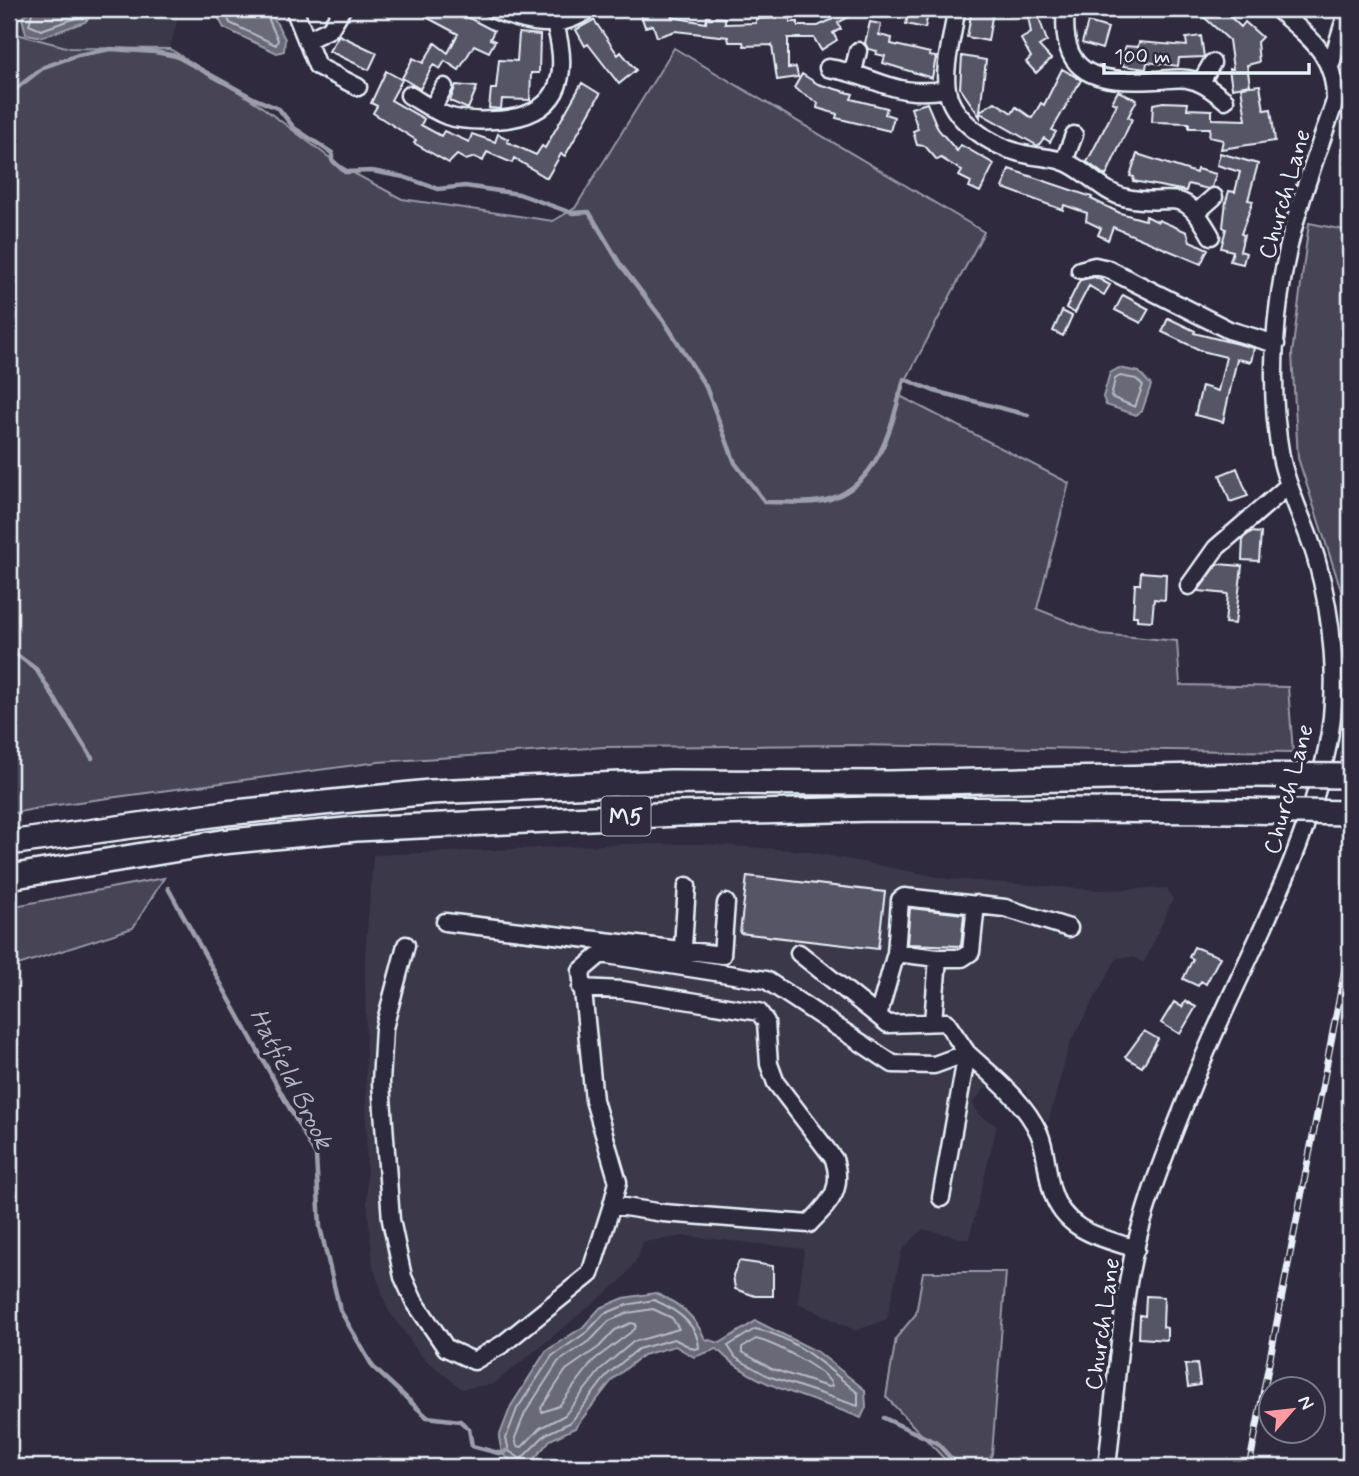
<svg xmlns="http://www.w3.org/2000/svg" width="1359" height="1476" font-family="Mynerve,sans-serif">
<rect width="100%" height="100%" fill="#2f2a3d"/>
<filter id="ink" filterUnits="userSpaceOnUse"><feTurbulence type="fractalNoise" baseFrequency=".0143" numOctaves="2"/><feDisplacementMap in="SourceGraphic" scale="14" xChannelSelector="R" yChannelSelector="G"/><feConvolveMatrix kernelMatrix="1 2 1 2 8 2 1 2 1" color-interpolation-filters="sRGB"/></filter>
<g filter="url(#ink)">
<path fill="#3b3749" d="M9 9H180L170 49H111L70 48 9 32Z
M626 844H706L805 851 949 879 1101 890 1167 888 1173 899 1144 963 1132 957 1117 958 1070 1043 1048 1123 1025 1090 1007 1104 988 1086 973 1102 978 1114 997 1126 969 1240 923 1229 902 1250 887 1319 856 1331 798 1303 804 1249 686 1236 643 1242 638 1258 621 1281 494 1384 462 1389 422 1357 388 1310 373 1267 367 1204 365 956 373 855Z"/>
<path fill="#464455" stroke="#979aa6" stroke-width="2" d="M9 32 70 48 170 49 258 104 342 167 402 199 553 221 575 208 674 48 984 232 898 395 1069 483 1037 609 1100 634 1177 641 1180 685 1288 687 1293 752 852 745 605 747 378 762 49 806 9 814Z
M1309 223 1350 231V746L1343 745V596L1298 458 1292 354Z
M164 878 133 928 9 968V907Z
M923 1272H1006L992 1454 986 1467H952L886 1397 896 1338 916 1314Z"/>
<path fill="#696978" stroke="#9c9fab" stroke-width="2" d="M30 9H86L89 18 85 22 42 37 26 34 22 18Z
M217 9H269L285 39 284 51 277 53 224 28 216 13Z
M1119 368 1139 372 1151 385 1142 411 1136 415 1106 405 1103 397 1110 373Z
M655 1293C680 1304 694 1314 705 1339L720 1343 756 1321 818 1352 865 1390 866 1407 861 1418C812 1397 754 1388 717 1349L694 1357 675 1346 643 1355 613 1379 575 1428 550 1440 535 1458 521 1467 502 1454 499 1437 511 1406 546 1351 583 1327 600 1308 624 1298Z"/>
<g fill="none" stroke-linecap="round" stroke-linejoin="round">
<path stroke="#b5bbc5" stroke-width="2" d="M33 9 29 25 41 30 79 17 80 9
M224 9 230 23 276 45 278 40 264 9
M1120 376 1136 379 1143 385 1135 407 1111 397 1115 379Z
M654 1300C675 1309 698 1323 699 1348L694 1349 674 1339 638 1349 608 1374 571 1422 546 1434 521 1459 509 1451 506 1438 517 1409 552 1356 587 1332 604 1314 626 1305Z
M653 1309 672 1318 679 1329 633 1342 602 1368 565 1415 540 1428 522 1447 517 1446 515 1438 525 1413 558 1362 592 1339 609 1321 628 1313Z
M631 1323 636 1324 635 1329 594 1360 559 1406 542 1412 541 1408 566 1370 599 1347 615 1330Z
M755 1329C795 1336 828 1369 858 1393V1406L768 1376 736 1358 728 1346Z
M756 1339C773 1343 828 1370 832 1386L828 1387 772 1369 742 1352V1347Z"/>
<path stroke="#9c9fab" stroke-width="4.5" d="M9 94 44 67 78 55 111 49 155 52 176 56 253 98 279 109 294 128 332 153V160L345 172 372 171 404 177 438 189 465 186 519 194 572 213 589 212 620 264 666 324 706 387 735 463 765 502C786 502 810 505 830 499 880 483 892 424 904 379L934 391 1028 415
M9 649 36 669 92 758
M168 888 316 1156 320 1227 340 1310 373 1367 427 1417 460 1421 469 1429 472 1446 502 1454 506 1451
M884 1418 937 1443 959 1467"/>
</g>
<path fill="#575565" stroke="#e8f1f8" stroke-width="2" d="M430 9H452L494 31 490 39 495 41 489 52 474 45 459 70 445 61 440 69 433 65 420 89 402 78 413 58 423 63 435 43 448 53 458 34 426 17Z
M639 9H659L660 12 669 9 672 17 706 23 707 17 725 18V24L756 23V19L790 18V22H798V26H818L833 19 828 9H846L850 16 838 23 841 29 833 33 837 40 821 50 814 38H788V68L796 67 798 77 777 80 772 45 744 46 743 42H729L728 37 675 31 657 37 653 25 645 27Z
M972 9 993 11 988 41 967 37Z
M1027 9H1055V13L1039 18 1047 41 1039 46 1051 59 1036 73 1026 62 1031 57 1021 39 1031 33Z
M1195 9H1222L1241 27 1245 22 1262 37 1257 42 1259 62 1247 65 1250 85 1232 88 1229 69H1233L1229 40Z
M909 10 928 14 925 28 906 24Z
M594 20 618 55 621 52 636 70 619 84 588 44 585 46 576 30Z
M870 22 881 24 879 35 892 38 891 44 930 53 929 56 936 57 932 78 883 63 885 56 876 54 877 51 868 49 865 43Z
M1088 22 1108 28 1102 49 1082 43Z
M519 33 540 35 539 73H531L530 100 502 99 501 109 489 108 491 89H496L499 60 517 61Z
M339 35 377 53 369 70 329 51Z
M1201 36 1204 57 1179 58 1178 66 1147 62 1146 69 1123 66 1125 46 1138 47 1139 42 1187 46 1186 38Z
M962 56 986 60 980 111 995 102 1012 113 1016 107 1032 118 1041 103 1044 105 1062 69 1081 80 1052 130 1056 132 1050 142 1044 138 1038 146 980 113V117L960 88Z
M386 71 402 80 391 100 424 119 421 125 441 136 444 131 469 142 472 134 495 142 498 134 508 139 507 142 536 155 542 146 545 148 582 83 600 94 565 156 561 154 547 178 514 158 512 163 487 152 483 161 475 157 466 160 457 155 449 163 414 143 416 140 373 113 377 106 371 103Z
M802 74 818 84 853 94 851 99 887 108 885 114 894 117 890 131 836 118 837 114 817 108 818 103 794 88Z
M456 85 477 87 468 109 450 101Z
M1260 85 1264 110 1271 109 1275 141 1221 149 1223 140 1209 137 1210 128H1189V123L1152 122 1153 104 1163 102 1188 103 1187 109 1212 110V119L1246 120 1241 87Z
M1118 91 1137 100 1128 117 1132 119 1106 176 1087 162 1117 104 1112 102Z
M927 103 938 129 957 151 961 145 994 164 980 192 969 187 971 182 959 176 962 171 941 158 937 160 925 146 917 145 913 131 918 129 911 108Z
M1220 153 1258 164 1248 200 1253 201 1241 234 1244 235 1240 251 1246 253 1243 264 1230 261 1233 251 1221 248 1226 229 1223 227 1226 201 1229 191 1235 192 1240 172 1217 165Z
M1137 154 1196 173 1197 169 1216 174 1212 187 1208 189 1188 184 1186 191 1133 181 1134 177 1130 176Z
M1009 169 1092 197 1091 199 1120 213 1145 220 1146 216 1158 222 1159 220 1187 232 1190 241 1208 249 1201 264 1113 227 1108 240 1098 235 1101 228 1086 221 1087 213 1064 205 1063 210 1003 188Z
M1095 277 1110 285 1104 295 1089 286 1075 313 1066 308 1080 280Z
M1123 295 1149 309 1141 323 1115 310Z
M1062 311 1072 316 1063 336 1053 331Z
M1168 318 1195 331 1194 333 1254 348 1251 362 1237 359 1223 422 1195 415 1202 386 1218 391 1226 357 1202 351 1162 332Z
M1237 468 1248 496 1230 502 1220 475Z
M1251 532 1261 533 1259 561 1242 560 1243 538Z
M1218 564 1242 566 1235 624 1225 623 1228 594 1198 591Z
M1141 572 1166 574 1165 600 1154 599 1152 621 1137 620V616H1133L1135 584H1140Z
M747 876 885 892 878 949 740 933Z
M910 908 964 914 961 946 907 944Z
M1194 947 1220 957 1206 984 1201 981 1198 986 1183 979 1193 959 1189 957Z
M1185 1001 1196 1007 1180 1034 1161 1023 1174 1002 1182 1007Z
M1144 1031 1158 1039 1142 1067 1125 1057Z
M739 1261 773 1266V1296H755L735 1289 733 1275Z
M1146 1296 1164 1297 1163 1327 1167 1328V1340L1139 1338 1140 1315 1145 1316Z
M1197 1364 1200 1385 1188 1387 1185 1365Z"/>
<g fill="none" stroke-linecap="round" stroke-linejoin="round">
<defs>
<path id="minor" d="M294 9 317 66 358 87
M492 9C525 23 558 32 589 9
M956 9C954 34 943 64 947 89 951 120 992 146 1020 153 1034 157 1049 157 1062 161 1084 167 1101 193 1127 198 1174 208 1181 182 1211 236
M1066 9C1059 76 1096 83 1155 80 1165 80 1177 77 1187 79 1202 81 1213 91 1225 100
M307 40 330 29 342 9
M1331 64 1348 9
M828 68C877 75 892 99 947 89
M853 72 858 51
M1201 82 1212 63
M409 95C421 102 434 111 447 116 463 121 479 121 495 120 558 117 571 80 555 24
M432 109 444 87
M1064 161 1074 135
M1197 212 1214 197
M1080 270 1095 266 1108 269 1229 330 1276 344
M1189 586 1216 548 1289 485
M445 922 722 955 726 903
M406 945 384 1028 381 1083 391 1220 403 1277 414 1301 446 1348 474 1361 503 1344 590 1274 612 1205
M799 953 888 1024 946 1022 967 1053 941 1198
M896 953 900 900 904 897 1005 908 1069 928
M938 958H962L971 952 976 904
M682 961 687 886
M581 988 622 990 759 1012 766 1022 769 1064 776 1083 834 1159C844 1191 829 1203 809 1224L663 1213 612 1205 618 1182 594 1100 581 971 601 954 766 980 893 1064 934 1065 967 1053C993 1077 1023 1099 1039 1133 1047 1151 1046 1172 1052 1191 1064 1231 1100 1237 1136 1249
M878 1016 896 953 938 958 933 1022
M1107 1467C1114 1406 1118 1343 1128 1283 1139 1216 1167 1148 1192 1086 1236 973 1302 869 1327 749 1340 687 1333 618 1316 558 1306 524 1288 492 1281 457 1268 386 1274 306 1291 237 1302 191 1320 146 1335 101 1336 54 1309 38 1277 9"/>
<path id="highway" d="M9 843 226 813 430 792 670 782 889 783 1247 775
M9 877 222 842 356 829 678 814 874 809 1246 811"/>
</defs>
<use href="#minor" stroke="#e8f1f8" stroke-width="21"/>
<use href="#highway" stroke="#e8f1f8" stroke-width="28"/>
<use href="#minor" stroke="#2f2a3d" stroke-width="16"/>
<use href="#highway" stroke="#2f2a3d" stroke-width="23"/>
<defs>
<path id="rail" d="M1249 1467 1350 943"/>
</defs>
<use href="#rail" stroke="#e8f1f8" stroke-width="7"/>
<use href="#rail" stroke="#2f2a3d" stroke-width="4.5" stroke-dasharray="13" stroke-linecap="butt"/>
<defs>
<path id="highway-bridge" d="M1247 775 1350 776
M1246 811 1350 813"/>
</defs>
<use href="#highway-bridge" stroke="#e8f1f8" stroke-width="28" stroke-linecap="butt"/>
<use href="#highway-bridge" stroke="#2f2a3d" stroke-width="23"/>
</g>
</g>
<g text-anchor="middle" stroke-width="7" stroke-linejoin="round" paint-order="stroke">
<rect fill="#2f2a3d" stroke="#b0b5c0" stroke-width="2" x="601.5" y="796.5" width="49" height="39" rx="5"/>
<g font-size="23" font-weight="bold" fill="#e8f1f8">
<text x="626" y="824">M5</text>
</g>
<g font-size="24" fill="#e8f1f8" stroke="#2f2a3d">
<text transform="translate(1284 194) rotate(-74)" y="8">Church Lane</text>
<text transform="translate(1288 789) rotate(-75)" y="8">Church Lane</text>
<text transform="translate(1102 1324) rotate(-82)" y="8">Church Lane</text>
</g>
<g font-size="26" font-style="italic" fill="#afb4be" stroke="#2f2a3d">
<text transform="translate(292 1078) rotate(63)" y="9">Hatfield Brook</text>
</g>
</g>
<rect width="1359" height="1476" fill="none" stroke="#2f2a3d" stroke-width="35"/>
<rect x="18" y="18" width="1324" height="1441" fill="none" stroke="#e8f1f8" stroke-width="2.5" filter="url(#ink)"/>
<g transform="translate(1292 1410) rotate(62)"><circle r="33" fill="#2f2a3d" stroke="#797a88" stroke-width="2"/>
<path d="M0-5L12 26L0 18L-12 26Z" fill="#ff9aa2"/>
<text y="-10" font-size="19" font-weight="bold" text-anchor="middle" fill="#e8f1f8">N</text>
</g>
<path d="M1104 63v10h205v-10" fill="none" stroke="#e8f1f8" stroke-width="3.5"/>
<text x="1114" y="63" font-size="21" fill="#e8f1f8" stroke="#2f2a3d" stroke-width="5" paint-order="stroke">100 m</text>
</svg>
